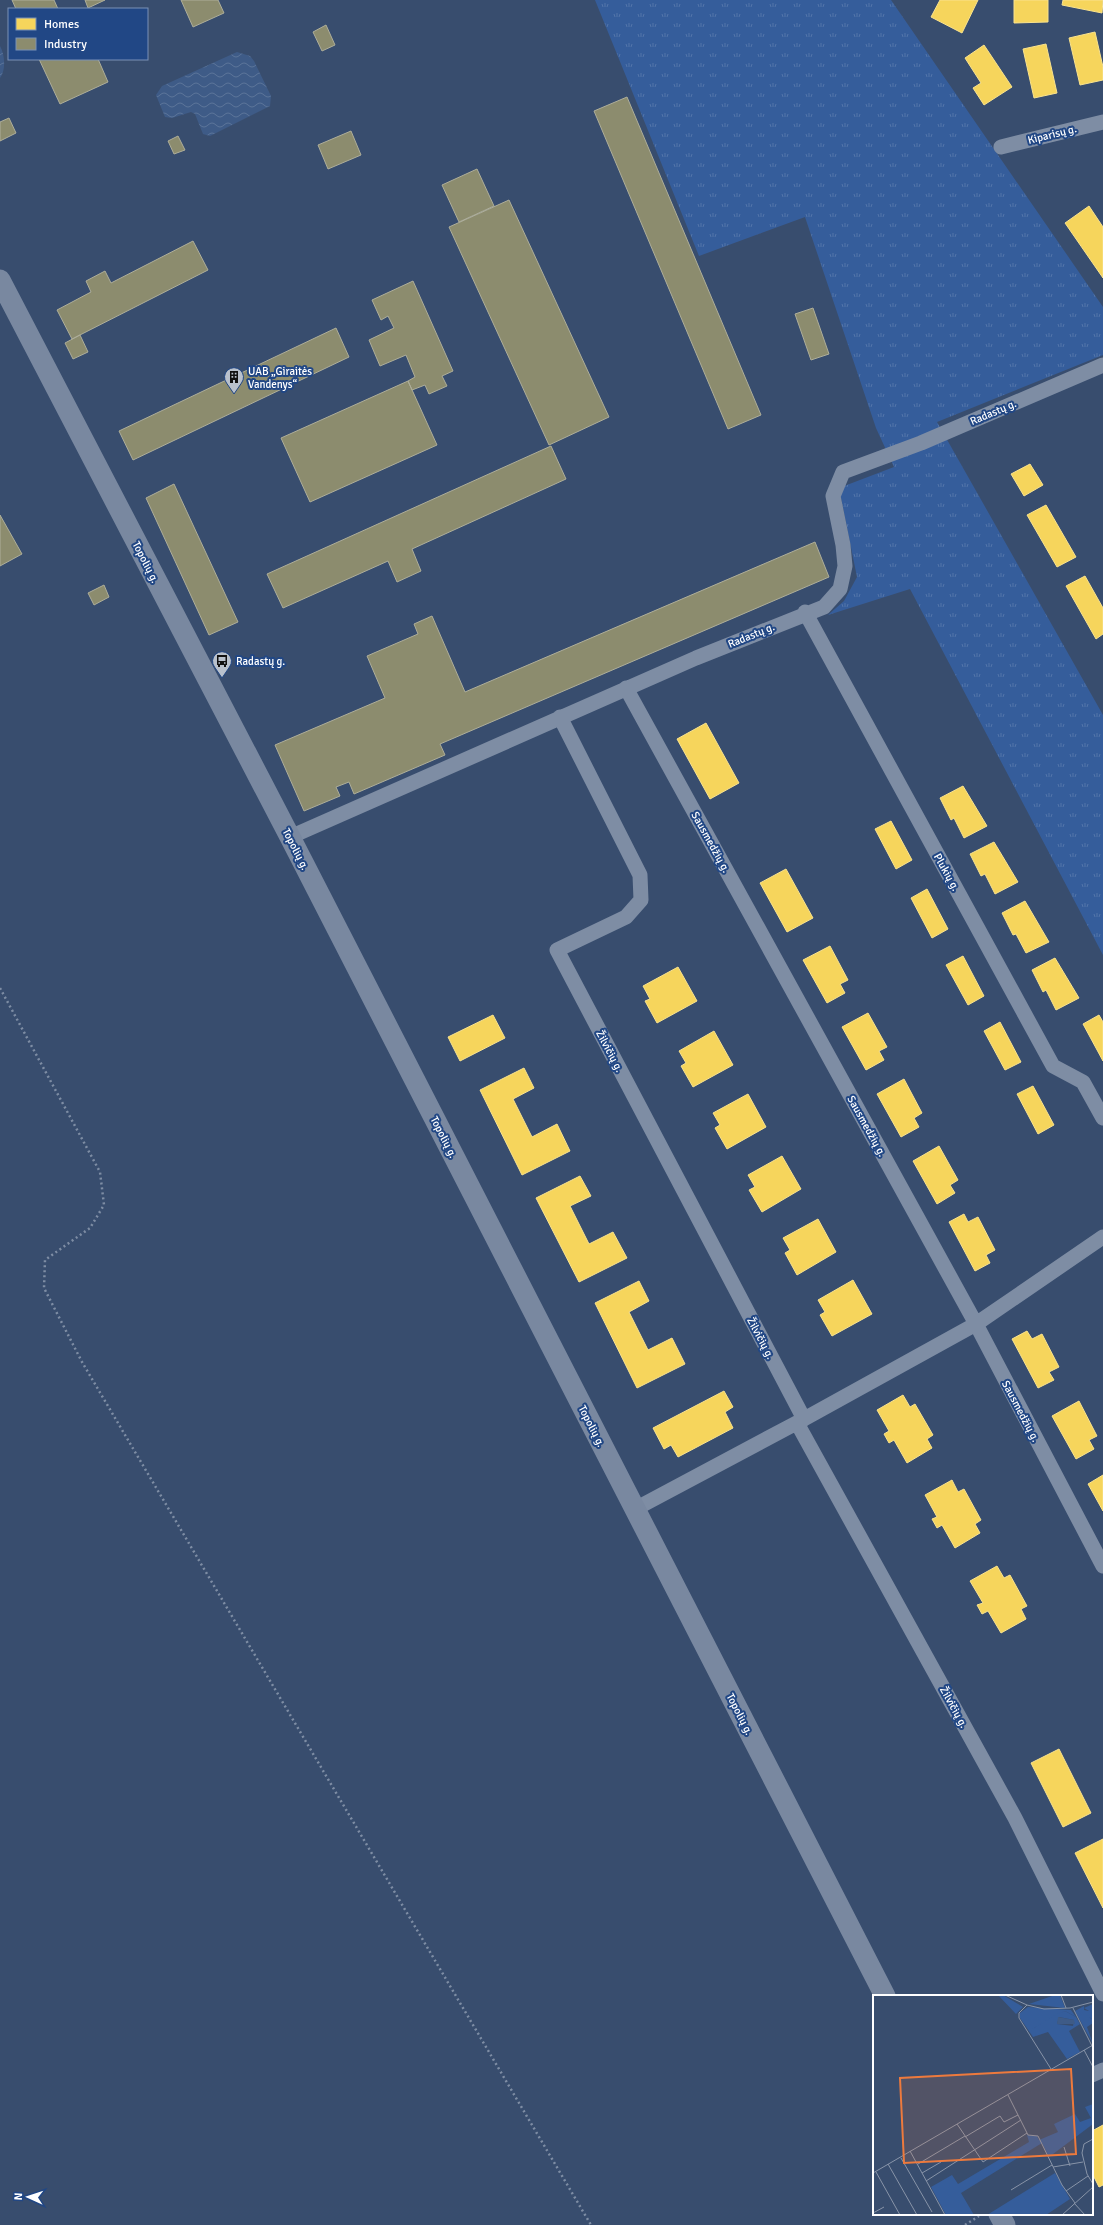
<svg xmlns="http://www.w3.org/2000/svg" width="1103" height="2225" font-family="Signika,sans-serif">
<defs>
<pattern id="grass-tufts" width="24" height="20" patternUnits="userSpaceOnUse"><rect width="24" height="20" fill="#355d9b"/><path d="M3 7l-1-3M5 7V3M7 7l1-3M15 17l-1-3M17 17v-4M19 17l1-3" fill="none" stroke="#5375aa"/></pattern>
<pattern id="water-waves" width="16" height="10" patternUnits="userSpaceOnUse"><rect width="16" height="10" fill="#3e5b87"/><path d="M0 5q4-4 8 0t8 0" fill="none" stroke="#5b7499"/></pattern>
</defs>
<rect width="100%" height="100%" fill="#384d6e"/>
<path fill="url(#grass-tufts)" d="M595 0H891L1103 307V355L937 422 1103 715V955L910 589 828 615 844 601 857 577 839 488 894 467 876 428 805 217 699 256Z"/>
<path fill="url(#water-waves)" d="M0 46C5 55 6 70 0 78Z
M237 52 250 56 254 61 271 96 270 106 210 136 203 134 195 114 191 112 172 118 165 117 156 95 162 86Z"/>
<path fill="#f6d55c" stroke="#f9e28d" d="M940 0H978L962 33 931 17Z
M1014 0H1048V22L1014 23Z
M1063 0H1103L1102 13 1062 5Z
M1095 32 1103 67V80L1080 85 1069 38Z
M1046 44 1057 93 1034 98 1023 49Z
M984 45 1012 87 984 105 973 88 981 83 965 58Z
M1089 206 1103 227V278L1065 223Z
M1030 464 1043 485 1024 496 1011 474Z
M1046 505 1076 557 1057 567 1027 515Z
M1085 576 1103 608V634L1096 639 1066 586Z
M706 723 739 783 710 799 677 739Z
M963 786 987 826 964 838 954 818 951 820 940 798Z
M891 821 912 860 896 869 875 829Z
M994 842 1018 882 995 894 985 874 981 876 970 854Z
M786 869 813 918 787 932 760 883Z
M927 889 948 929 932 938 911 898Z
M1025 901 1049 942 1026 953 1016 934 1013 935 1002 913Z
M830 946 848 980 840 984 845 993 827 1003 803 960Z
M963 956 984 996 968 1005 946 965Z
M1055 958 1079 998 1056 1010 1046 990 1043 992 1032 970Z
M678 967 697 1001 657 1023 645 1001 650 999 643 986Z
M868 1013 887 1047 879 1051 884 1060 866 1070 842 1027Z
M493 1015 505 1038 460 1061 448 1037Z
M1099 1015 1103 1022V1061L1083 1024Z
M1000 1022 1021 1062 1005 1070 984 1031Z
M714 1031 733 1065 693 1087 681 1066 686 1063 679 1051Z
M524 1068 534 1088 513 1099 532 1137 557 1124 570 1151 522 1175 480 1090Z
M904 1079 922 1113 914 1118 919 1127 901 1137 877 1094Z
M1033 1086 1054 1125 1038 1134 1017 1094Z
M748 1094 766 1127 727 1149 715 1128 720 1125 713 1113Z
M939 1146 958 1180 950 1185 955 1193 937 1204 913 1161Z
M782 1156 801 1189 762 1212 749 1190 755 1187 748 1175Z
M580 1176 591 1196 570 1206 589 1244 613 1232 627 1258 579 1282 536 1198Z
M964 1214 968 1222 978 1217 995 1250 986 1255 990 1263 975 1271 949 1222Z
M818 1219 836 1252 797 1275 785 1253 790 1250 783 1238Z
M853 1280 872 1314 832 1336 820 1315 825 1312 818 1300Z
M639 1281 649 1301 629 1312 648 1350 672 1338 685 1364 637 1388 595 1303Z
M1027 1331 1032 1339 1042 1334 1059 1367 1049 1372 1054 1380 1038 1388 1012 1339Z
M724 1391 733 1407 725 1412 733 1428 678 1457 671 1445 664 1449 653 1428Z
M903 1395 910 1407 915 1404 933 1435 927 1439 932 1448 907 1463 894 1440 889 1443 884 1434 889 1431 877 1410Z
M1079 1401 1097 1436 1089 1440 1094 1449 1076 1459 1052 1416Z
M1103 1475V1511L1088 1484Z
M952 1480 958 1492 964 1489 981 1520 975 1524 980 1533 955 1548 942 1525 937 1528 932 1519 937 1517 925 1495Z
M997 1566 1004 1578 1010 1575 1027 1606 1021 1609 1026 1619 1001 1633 988 1611 982 1614 977 1605 983 1603 970 1581Z
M1059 1749 1091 1813 1063 1827 1031 1763Z
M1103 1839V1908L1075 1853Z
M1103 2125V2185L1099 2187 1092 2173V2131Z"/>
<path fill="#8c8c6e" stroke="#aeae9a" d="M12 0H54L58 9H16Z
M85 0H105L88 8Z
M181 0H218L224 13 193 27Z
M326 25 335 45 322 51 313 32Z
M39 59H98L108 82 60 104Z
M627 97 761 415 728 429 594 111Z
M9 118 16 133 0 141V122Z
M351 131 361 155 328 169 318 145Z
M178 136 185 150 174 154 168 141Z
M477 169 494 206 459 222 442 185Z
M509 200 609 417 549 445 449 227Z
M193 241 208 270 72 339 57 310 91 292 86 281 105 271 111 283Z
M413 281 453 371 442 376 447 386 429 394 425 385 412 390 408 381 415 377 406 355 380 366 369 340 394 328 388 316 381 320 372 300Z
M813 308 829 354 811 360 795 314Z
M336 328 349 357 133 460 119 431Z
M80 335 88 352 73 359 65 343Z
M408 381 437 445 310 502 281 438Z
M551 446 566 479 412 549 421 571 397 582 388 561 283 608 267 574Z
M174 484 238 622 209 635 146 498Z
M0 515 22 554 0 566Z
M815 542 829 577 440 744 445 755 354 794 349 782 336 787 340 796 304 811 275 745 385 698 367 656 418 634 414 624 432 616 465 692Z
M104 585 109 597 94 605 88 593Z"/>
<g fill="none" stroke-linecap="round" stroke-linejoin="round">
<path stroke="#7e8da4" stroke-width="2.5" stroke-dasharray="2 3" stroke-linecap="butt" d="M0 988 100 1172 104 1205 90 1228 45 1260 44 1288 82 1362 591 2225
M965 2225 979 2216"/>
<path stroke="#7e8da4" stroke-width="15" d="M1001 147 1103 122
M805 612 1053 1066 1083 1082 1103 1118
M626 688 976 1324 1103 1566
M560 717 640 875 641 900 626 917 557 950 804 1419
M290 837 696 658 824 607 840 589 845 566 843 545 833 496 843 472 921 443 1103 365
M797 1423 1015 1818 1103 1994
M635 1509 804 1419 976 1324 1103 1237
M1092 2075 1103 2070"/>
<path stroke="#7988a0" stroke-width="21" d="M0 280 290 837 885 1996
M999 2214 1005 2225"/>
</g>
<defs>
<symbol id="building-pin" viewBox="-11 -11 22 30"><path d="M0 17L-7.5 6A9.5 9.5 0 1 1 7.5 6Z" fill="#b9c1cc" stroke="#214785"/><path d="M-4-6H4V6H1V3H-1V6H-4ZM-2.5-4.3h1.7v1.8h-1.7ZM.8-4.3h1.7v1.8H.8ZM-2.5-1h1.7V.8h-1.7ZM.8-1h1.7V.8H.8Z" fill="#111"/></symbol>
<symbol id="bus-pin" viewBox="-11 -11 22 30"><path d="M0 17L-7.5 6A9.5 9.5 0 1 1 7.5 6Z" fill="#b9c1cc" stroke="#214785"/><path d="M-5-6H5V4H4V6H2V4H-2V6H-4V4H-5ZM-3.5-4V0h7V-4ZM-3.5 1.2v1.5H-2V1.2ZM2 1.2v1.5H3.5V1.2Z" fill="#111"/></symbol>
</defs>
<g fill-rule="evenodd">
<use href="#building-pin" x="223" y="366" width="22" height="30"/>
<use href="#bus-pin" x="211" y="650" width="22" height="30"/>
</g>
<g text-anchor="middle" stroke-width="4" stroke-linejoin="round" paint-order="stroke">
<g font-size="11" fill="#fff" stroke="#214785">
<text transform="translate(1052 134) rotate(-14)" y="4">Kiparisų g.</text>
<text transform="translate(993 412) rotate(-23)" y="4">Radastų g.</text>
<text transform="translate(146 562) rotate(63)" y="4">Topolių g.</text>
<text transform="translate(751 635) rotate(-22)" y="4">Radastų g.</text>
<text transform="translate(711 842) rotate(61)" y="4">Sausmedžių g.</text>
<text transform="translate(296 849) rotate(63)" y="4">Topolių g.</text>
<text transform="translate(947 872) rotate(61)" y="4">Plukių g.</text>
<text transform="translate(610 1051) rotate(62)" y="4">Žilvičių g.</text>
<text transform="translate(867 1126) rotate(61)" y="4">Sausmedžių g.</text>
<text transform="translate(444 1137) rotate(63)" y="4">Topolių g.</text>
<text transform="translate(761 1338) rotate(62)" y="4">Žilvičių g.</text>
<text transform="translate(1021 1411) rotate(62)" y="4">Sausmedžių g.</text>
<text transform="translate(592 1426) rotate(63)" y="4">Topolių g.</text>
<text transform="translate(954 1707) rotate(61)" y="4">Žilvičių g.</text>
<text transform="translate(740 1714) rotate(63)" y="4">Topolių g.</text>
</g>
<g font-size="11" fill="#fff" stroke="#214785" text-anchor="start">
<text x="248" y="375">UAB „Giraitės<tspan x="248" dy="13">Vandenys“</tspan></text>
<text x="236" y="665">Radastų g.</text>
</g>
</g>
<g transform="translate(873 1995)">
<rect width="220" height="220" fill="#384d6e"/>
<path d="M125 0H130L150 12 143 19ZM182 0H187L192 13 156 9ZM211 11V15L216 16 217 23 220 24V28L214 32 220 49 202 16ZM155 12 198 15 203 22 192 16 167 32 161 33 163 41 160 42 147 23V18ZM220 109V129L176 162 169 148 88 198 101 220H73L58 192 79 180 85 189 156 147 154 140 164 141 166 145 185 137 181 129 202 119 207 127 218 123 212 112ZM182 178 197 204 173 220H114Z" fill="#355d9b"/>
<path d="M220 9V24H219L216 22V16L211 13ZM192 16 203 22 207 29 196 36 207 57 194 64 175 37 163 41 158 35 184 19ZM186 22 201 25 200 31 184 29Z" fill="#355d9b" fill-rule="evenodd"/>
<path d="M185 22 201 25 202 29H184Z" fill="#3e5b87"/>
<path fill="none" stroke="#8894a8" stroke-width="1" d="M132 0 154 10 171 14 197 13 220 7M188 0 193 13M154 10 146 18V23L178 74M200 13 220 53M211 55 220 72M135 100 155 140 165 141 189 190 202 208M84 129 110 167 154 138M92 142 127 121 131 127 145 120M220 144 211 149 209 158 214 179 220 189M191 152 197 171M37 156 72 220M28 163 59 217M15 169 44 220M45 169 92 141M180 172 210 167M3 177 27 220M0 178 220 50M49 178 68 167M53 186 148 125M138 195 179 170M193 196 215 181M201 208 212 220M0 218 11 212M189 220 220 192"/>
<path fill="#ed7a3d" fill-opacity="0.15" stroke="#ed7a3d" stroke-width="2" d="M198 74 203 159 31 168 27 83Z"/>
<rect width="220" height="220" fill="none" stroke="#fff" stroke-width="2"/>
</g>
<rect x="8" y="8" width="140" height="52" fill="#214785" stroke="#7a91b6"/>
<rect x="16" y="18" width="20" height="12" fill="#f6d55c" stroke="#7a91b6"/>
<text x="44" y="28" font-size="12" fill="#ffffff">Homes</text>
<rect x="16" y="38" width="20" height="12" fill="#8c8c6e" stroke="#7a91b6"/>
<text x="44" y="48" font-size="12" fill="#ffffff">Industry</text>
<g transform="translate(28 2197) rotate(273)" stroke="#214785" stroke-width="3" paint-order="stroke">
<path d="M0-3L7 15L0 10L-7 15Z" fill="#ffffff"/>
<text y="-6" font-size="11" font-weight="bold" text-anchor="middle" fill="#ffffff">N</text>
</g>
</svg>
